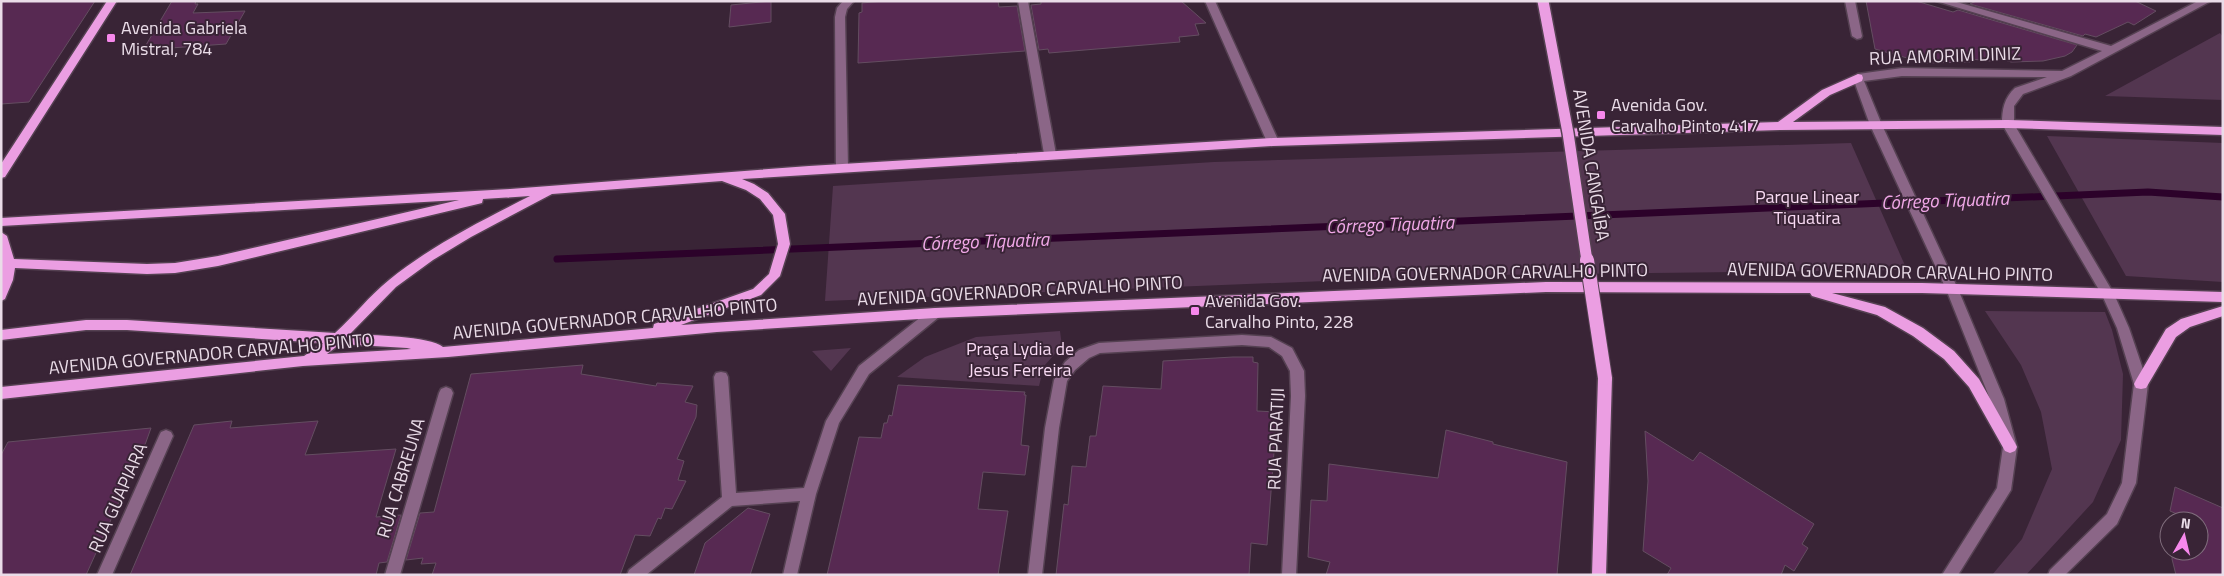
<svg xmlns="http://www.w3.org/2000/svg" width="2224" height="576" font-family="'Titillium Web',sans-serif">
<rect width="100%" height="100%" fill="#392436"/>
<path fill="#533650" d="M2220 33 2223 37V100L2105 96Z
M2047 136 2223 143V282L2126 276Z
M1851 143 1907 270 1475 275 825 301 833 186 1214 162Z
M1985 311 2105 312 2112 330 2123 374 2121 440 2093 502 2026 575H1992L2022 539 2052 469 2041 412 2021 365Z
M1060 331 1062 346 1044 366 1039 386 897 377 925 357 976 337Z
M851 348 831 371 812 351Z"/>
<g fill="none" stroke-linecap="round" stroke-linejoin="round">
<path stroke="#2c022a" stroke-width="7" d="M557 259 2148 192 2223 197"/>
</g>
<path fill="#572952" stroke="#644d61" d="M1 1H95L29 102 1 104Z
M172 1H196L195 4H198L193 13 245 11 226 44 143 50Z
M771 1V22L729 27 731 5Z
M884 1H998L999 7 1017 6 1025 51 858 63 859 13 862 12V3Z
M1041 1H1181L1206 23 1195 24 1199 35 1179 37 1180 42 1049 53 1048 49 1039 50 1031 5 1041 4Z
M1866 1H1916L1953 12 1958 10 2077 45 2072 52 2065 56 2043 61 2011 62 1993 56 1991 61 1970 59V62L1925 63 1875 49Z
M1976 1H2135L2156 11 2134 25 2128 22 2096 37 2085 34 2083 36 1970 4Z
M1233 357H1253V362L1258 363 1257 411 1277 412 1267 545 1251 543 1249 575H1056L1064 504 1068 505 1072 466 1086 467 1090 436H1096L1103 386 1161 389 1163 361Z
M583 365 581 374 656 386 657 383 693 386 685 402 697 405 696 417 677 459 684 461 678 480 686 481 672 509 665 508 661 519 658 518 650 536 635 535 620 575H432L436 563 421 564 423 558 406 560 420 513 434 512 471 374Z
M898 385 1025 392 1024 395H1026L1021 445 1029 446 1025 475 983 472 978 509 1008 511 998 575H827L859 437 881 438 884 423H887L889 415 892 416Z
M232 421 230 428 318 421 305 455 396 449 376 517 401 515 387 562 379 563 376 575H130L194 425Z
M151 428 146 442 86 575H1V455L8 442Z
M1446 430 1493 442V444L1567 462 1557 575H1326L1330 562 1308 557 1311 500 1327 501 1329 464 1438 478Z
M1645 431 1693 461 1700 452 1814 524 1802 544 1808 548 1794 571 1785 565 1781 575H1667L1671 568 1643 551 1648 481Z
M2175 487 2223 508V575H2176L2172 559 2173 551H2199V521H2188L2189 519 2170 511Z
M748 508 770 514 750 575H694L705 543Z"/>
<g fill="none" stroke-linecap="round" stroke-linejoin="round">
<defs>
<path id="minor" d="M843 1H854L847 9 845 17 848 168 842 172 836 168 835 17 837 8Z
M1018 1H1028L1056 154 1050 158 1044 154Z
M1205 1H1215L1279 142 1277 145H1269L1267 142Z
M1845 1H1855L1862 36 1861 38 1857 39 1852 36Z
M1936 1H1953L2111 46 2198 1H2211L2071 76 2023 94 2014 106V124L2114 294 2129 328 2148 384 2136 483 2117 524 2065 575H2048L2050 570 2107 514 2122 483 2134 384 2117 328 2102 295 2002 124C2002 110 2004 98 2015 88L2047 77 1902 76 1864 81 1882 125 1958 289 2004 399 2017 447 2011 490 1958 575H1942L1997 488 2003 447 1990 399 1946 289 1870 125 1853 78 1858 74 1902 68 2062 71 2102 51Z
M935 308 939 309 941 313 939 317 869 374 839 423 816 494 797 575H783L800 501 732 506 646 575H627L629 570 722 497 714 377 716 373 721 372 726 373 728 377 736 493 804 488 826 421 859 366 931 309Z
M1242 335 1271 337 1292 348 1304 371 1305 396 1296 575H1282L1291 396 1290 371 1282 356 1269 347 1242 345 1100 353 1089 358 1075 370 1067 381 1059 428 1042 575H1028L1045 428 1054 380 1065 362 1079 350 1099 343Z
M446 387 451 389 453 393 400 575H385L439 393 441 389Z
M166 430 171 432 173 436 112 575H97L159 436 161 432Z"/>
<path id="major" d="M107 1H117L5 177 1 178V164Z
M1858 74 1862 75 1863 78 1862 81 1830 95 1793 122 2008 120 2223 127V135L2008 128 1781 130 1273 146 742 179 754 184 768 193 785 214 790 244 780 276 761 295 681 325 935 308 1546 282 1922 283 2223 292V302L1922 293H1832L1885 307 1923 328 1954 351 1979 379 2015 443 2017 447 2015 451 2010 453 2005 451 1969 387 1944 359 1913 336 1877 315 1812 296 1810 293 1546 292 935 318 717 332 448 357 303 366 1 399V387L304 356 323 343 127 330H86L1 340V330L86 320H127L335 333C354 316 369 296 389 280 432 245 481 221 530 196L483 199 482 203 478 204 218 266 175 273 147 274 15 268 13 280 5 299 1 301V232L7 236 14 259 147 264 175 263 218 256 459 200 1 226V218L510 189 809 166 1273 138 1778 122 1822 90ZM722 181 746 190 760 199 773 215 778 244 769 274 753 289 654 324 653 328 443 347C430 336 370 335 350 334L396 287 433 260 471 237 552 194ZM340 344 407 348 411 349 327 354Z
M2223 306V316L2190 327 2176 337 2146 388 2141 389 2136 388 2134 384 2136 380 2166 329 2181 319Z
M1605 373 1610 374 1612 378 1606 575H1592L1598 378 1600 374Z"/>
</defs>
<use href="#minor" stroke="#554152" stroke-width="3"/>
<use href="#major" stroke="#554152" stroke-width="3"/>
<use href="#minor" fill="#8b6687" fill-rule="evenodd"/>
<use href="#major" fill="#eb9ee2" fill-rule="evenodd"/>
<defs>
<path id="major-bridge-far1" d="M1543 1 1568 133 1587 261"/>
<path id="major-bridge" d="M1587 260 1605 378"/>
</defs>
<use href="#major-bridge-far1" stroke="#554152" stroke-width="14" stroke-linecap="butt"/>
<use href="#major-bridge" stroke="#554152" stroke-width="16" stroke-linecap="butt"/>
<use href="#major-bridge-far1" stroke="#eb9ee2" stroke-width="11"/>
<use href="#major-bridge" stroke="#eb9ee2" stroke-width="14"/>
</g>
<g fill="#f788ec" stroke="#392436" stroke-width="2">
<rect x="106" y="33" width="10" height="10" rx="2.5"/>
<rect x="1596" y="110" width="10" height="10" rx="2.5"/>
<rect x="1190" y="306" width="10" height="10" rx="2.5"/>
</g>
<g text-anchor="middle" stroke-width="4" stroke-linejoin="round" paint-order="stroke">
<g font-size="18" fill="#eadce8" stroke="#392436" text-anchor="start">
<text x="121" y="34">Avenida Gabriela<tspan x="121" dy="21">Mistral, 784</tspan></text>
<text x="1611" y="111">Avenida Gov.<tspan x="1611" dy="21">Carvalho Pinto, 417</tspan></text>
<text x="1205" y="307">Avenida Gov.<tspan x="1205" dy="21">Carvalho Pinto, 228</tspan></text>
</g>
<g font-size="18" fill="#eadce8" stroke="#392436">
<text transform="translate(1945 56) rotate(-2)" y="6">RUA AMORIM DINIZ</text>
<text transform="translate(1591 165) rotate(81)" y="6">AVENIDA CANGAÍBA</text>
<text transform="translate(1890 272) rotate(1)" y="6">AVENIDA GOVERNADOR CARVALHO PINTO</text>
<text transform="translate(1485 273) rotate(-1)" y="6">AVENIDA GOVERNADOR CARVALHO PINTO</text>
<text transform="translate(1020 291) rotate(-3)" y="6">AVENIDA GOVERNADOR CARVALHO PINTO</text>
<text transform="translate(615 319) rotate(-5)" y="6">AVENIDA GOVERNADOR CARVALHO PINTO</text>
<text transform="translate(211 354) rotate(-5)" y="6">AVENIDA GOVERNADOR CARVALHO PINTO</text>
<text transform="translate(1276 439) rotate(-88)" y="6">RUA PARATIJI</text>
<text transform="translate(401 478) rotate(-73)" y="6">RUA CABREUNA</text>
<text transform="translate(118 498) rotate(-66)" y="6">RUA GUAPIARA</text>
</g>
<g font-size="18" fill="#f8daf3" stroke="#392436">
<text x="1807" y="203">Parque Linear<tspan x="1807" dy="21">Tiquatira</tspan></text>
<text x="1020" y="355">Praça Lydia de<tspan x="1020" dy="21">Jesus Ferreira</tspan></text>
</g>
<g font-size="19" font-style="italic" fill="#f1a8e8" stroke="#392436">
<text transform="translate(1945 200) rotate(-2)" y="7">Córrego Tiquatira</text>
<text transform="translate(1390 224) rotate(-2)" y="7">Córrego Tiquatira</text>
<text transform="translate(985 241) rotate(-2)" y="7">Córrego Tiquatira</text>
</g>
</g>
<rect width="2224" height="576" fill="none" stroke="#eadce8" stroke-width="5"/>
<g transform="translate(2184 536) rotate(8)"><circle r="24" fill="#392436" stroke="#806e7d"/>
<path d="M0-4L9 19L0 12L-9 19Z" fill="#f788ec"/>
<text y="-8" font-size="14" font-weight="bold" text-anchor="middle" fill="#eadce8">N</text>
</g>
</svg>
